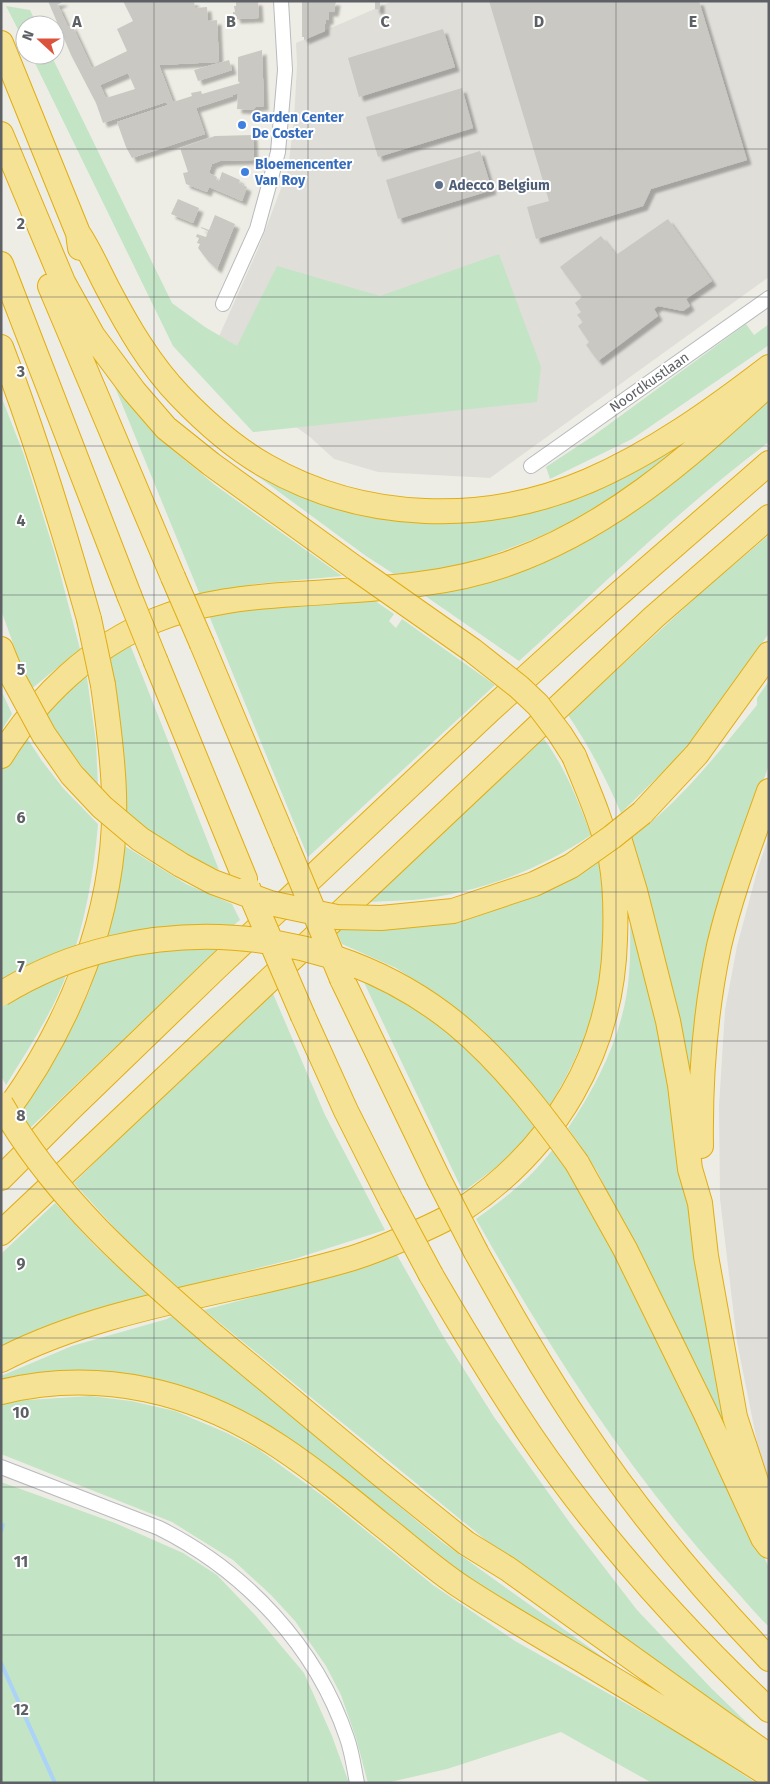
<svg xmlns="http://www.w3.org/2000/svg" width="770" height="1784" font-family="'Fira Sans',sans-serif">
<defs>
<filter id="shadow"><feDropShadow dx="4.5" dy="4.5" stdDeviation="1" flood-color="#0004"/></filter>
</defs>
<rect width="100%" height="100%" fill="#eeede5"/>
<path fill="#e0ded9" d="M393 1H769V277L490 478 378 472 334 459 310 437 260 401 212 352 258 249 288 170 294 119 297 65 296 43Z
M769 836V1488L763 1472 737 1342 720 1199 719 1106 725 1010 737 946 758 868Z"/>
<path fill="#c3e4c5" d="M6 6 30 10 37 25H25V43Z
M31 55H51L172 303 205 327 237 346 277 266 380 296 499 254 541 367 537 402 253 432 173 346Z
M746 324 754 335 769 324V345L632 439 550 479 546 467 593 436Z
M115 387 163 442 215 485 342 576 255 584 200 595Z
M1 396 24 455 55 554 80 649 30 690 1 610Z
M769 396V442C680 508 601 587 519 661L421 593 510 571Z
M722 412 673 454 633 485 589 513 539 537 468 564 435 570 394 574 366 556 225 452 294 491 501 515Z
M769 535V633L735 684 687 748 621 813C606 778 589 746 568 715L705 589Z
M368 596 394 614 389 621 396 628 402 619 495 685 308 857 208 613Z
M129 642 219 870 189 856 158 839 126 813C128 759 118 707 109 654Z
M86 671 96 742 98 787 41 713Z
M769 681V764L722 907 692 1102 628 840C678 805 719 752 757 705V698Z
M1 690 12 714 1 731Z
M23 732 42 761 63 788 98 824C94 873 85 923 68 970 54 1011 28 1049 6 1085L1 1076V769Z
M544 739C566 769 578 801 591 835 538 871 477 893 413 900 398 901 382 901 367 902Z
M123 845 186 884 232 904 240 920 211 944H224L30 1128 21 1112 66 1039 89 992 100 958Z
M599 861C601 882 603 902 604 923 606 991 585 1047 550 1105L482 1029 444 999 396 968 342 944 334 926H414L486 913 529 897Z
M630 905 652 983 724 1418 720 1419 597 1171 568 1128C599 1082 625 1030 629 974 631 951 630 928 630 905Z
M360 974 460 1037 539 1125 503 1162 463 1192Z
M271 989 325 1115 385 1230 294 1259 179 1288 122 1236 74 1183Z
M554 1148 607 1235 766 1561 769 1568V1627C751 1609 735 1589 718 1571 623 1464 546 1343 476 1219 507 1197 531 1178 554 1148Z
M55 1203 95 1246 148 1295 80 1315 1 1347V1254Z
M397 1255 443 1336 494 1417 570 1523 637 1610 712 1689 769 1744 520 1568 204 1310 347 1272Z
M172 1316 442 1542 611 1663 609 1666 468 1579 252 1419 31 1375 1 1380V1376L72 1346 167 1319Z
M90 1396 131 1401 175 1411 227 1433 258 1449 327 1499 433 1585 515 1641 689 1739 756 1783H652L561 1732 447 1769 386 1783H368L356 1738 341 1695 326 1666 295 1621 271 1595 233 1560 172 1522 1 1454V1404L12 1401Z
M1 1482 115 1523 183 1553 217 1575 256 1616 304 1673 332 1736 349 1783H1Z"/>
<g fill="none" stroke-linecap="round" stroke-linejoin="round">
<path stroke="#abd2f8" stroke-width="4" d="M1 1525H3L1 1531
M1 1663 55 1783"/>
</g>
<path fill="#cac8c2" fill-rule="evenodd" filter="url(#shadow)" d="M48 1H64L57 5V6L59 7 68 27 72 25 92 68 127 51 117 29 133 21 123 1H194L195 8 207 7 208 21 217 20 219 62 159 65 173 102 192 96 191 93 201 91 202 94 240 83 238 81V57L262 50 264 106 256 107 253 110 237 109 238 93 233 95V96L196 108 205 134 132 158 126 147 117 122 168 105 166 102 103 123 96 103 71 55ZM128 73 135 89 106 98 100 85Z
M236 1H258L259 18 236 19 235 14 233 15V12H235L234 6H236Z
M302 1H336L334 12H329V20H326V24H325V31L304 40V37H302Z
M375 1H380V10L375 9Z
M489 1H699L747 160 651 189 643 206 536 239 527 207 549 201Z
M443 29 455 67 359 97 348 58Z
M229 60 232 70 198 81 194 70Z
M462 88 473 128 378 157 366 117Z
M253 135 254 160 220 161 212 164 209 173 217 177 216 180 219 181 222 172 240 180 239 183 247 187 242 201 209 187 207 192 186 184 183 173 188 172 180 148 215 136Z
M480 151 492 190 398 219 386 180Z
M178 199 199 208 193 223 171 214Z
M215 215 235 224 217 269 208 261 198 248 200 244 197 243 199 238 196 237 197 234 206 237 208 231 201 228V227L209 230Z
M668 219 712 281 686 299 690 306 683 311 658 306 654 309 658 316 598 361 586 345 589 342 578 326 583 322 577 315 581 312 575 303 582 297 560 267 601 236 616 255Z"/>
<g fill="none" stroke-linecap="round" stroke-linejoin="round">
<defs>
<path id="minor" d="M223 304 257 229 278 152 285 70 281 1
M531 466 769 298
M1 1467 159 1528C245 1571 316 1646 347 1738 352 1752 354 1768 357 1783"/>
<path id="motorway" d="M1 43 78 233 80 248
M1 134 63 282 93 336 134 391 166 428 211 464 355 568
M78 233C90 251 98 270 108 289 128 327 150 365 180 396 205 422 234 448 266 466 364 522 485 525 588 481 653 453 713 410 769 367
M1 264 129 595
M50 286 173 577
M1 347C35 436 63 527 89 619
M202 644 285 842
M1 649 12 676
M156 662 245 879
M1 756C38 697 91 646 156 620 200 602 249 597 296 594 366 589 439 588 507 564 612 527 688 457 769 384
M642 813 697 754 769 654
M619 838 635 891 668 1021 680 1085 690 1169 700 1203 706 1256 735 1417 769 1521
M342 979 438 1178
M303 1016 346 1111 392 1202
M1 1119C70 1027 118 911 114 794 113 758 108 721 103 685
M701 1146C700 1079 705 1012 719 946 731 894 751 842 769 791
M577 1163 625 1249 705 1412 763 1538 769 1546
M1 1178 69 1110 216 968 489 711 606 605 769 463
M1 1233 654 617 769 517
M476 1252C509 1311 543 1371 581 1427 636 1510 700 1587 769 1659
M431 1275C463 1330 496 1384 531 1436 599 1536 681 1627 769 1710
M214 1336 379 1473 466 1543 508 1569 769 1756
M1 1360C110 1304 237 1293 353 1258 372 1252 391 1244 409 1236 427 1228 446 1220 463 1209 555 1147 612 1052 615 940 616 913 616 887 611 860 603 824 588 790 574 756
M1 1392C100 1368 196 1391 280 1447 316 1471 349 1498 382 1525 409 1546 434 1569 463 1588 501 1613 541 1636 580 1659 643 1697 707 1735 769 1775"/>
</defs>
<use href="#minor" stroke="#b7babe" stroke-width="16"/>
<use href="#motorway" stroke="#e2ad11" stroke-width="26"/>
<use href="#minor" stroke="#fff" stroke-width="14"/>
<use href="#motorway" stroke="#f5e295" stroke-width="24"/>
<defs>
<path id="motorway-bridge" d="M355 568 472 650 519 687 538 705 560 734 574 756
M173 577 202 644
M129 595 156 662
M89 619 103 685
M12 676 44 735 72 775 102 807 140 839 181 865 213 882 270 903 298 909 337 917 381 918 453 911 534 884 571 866 612 837 642 813
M285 842 342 979
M248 888 303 1016
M1 994C140 908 329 920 456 1024 504 1064 541 1113 577 1163
M1 1104C54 1197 134 1267 214 1336
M438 1178 476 1252
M392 1202 431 1275"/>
</defs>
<use href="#motorway-bridge" stroke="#e2ad11" stroke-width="26" stroke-linecap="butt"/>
<use href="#motorway-bridge" stroke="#f5e295" stroke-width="24"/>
</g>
<path fill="none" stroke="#5d6064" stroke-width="1" stroke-opacity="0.55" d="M154 1V1783M308 1V1783M462 1V1783M616 1V1783M1 149H769M1 297H769M1 446H769M1 595H769M1 743H769M1 892H769M1 1041H769M1 1189H769M1 1338H769M1 1487H769M1 1635H769"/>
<g fill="#3f7fe0" stroke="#fff" stroke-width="2">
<circle cx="242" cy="125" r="5"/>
<circle cx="245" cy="172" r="5"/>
</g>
<circle fill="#5c6f8a" stroke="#fff" stroke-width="2" cx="439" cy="185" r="5"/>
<g text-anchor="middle" stroke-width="4" stroke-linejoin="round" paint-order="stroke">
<g font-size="14" font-weight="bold" fill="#366cbe" stroke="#fff" text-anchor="start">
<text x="252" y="122">Garden Center<tspan x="252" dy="16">De Coster</tspan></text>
<text x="255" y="169">Bloemencenter<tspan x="255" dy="16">Van Roy</tspan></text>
</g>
<g font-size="14" font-weight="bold" fill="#4e5e75" stroke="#fff" text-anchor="start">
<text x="449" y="190">Adecco Belgium</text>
</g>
<g font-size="14" fill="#5d6064" stroke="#fff">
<text transform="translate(649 382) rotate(-35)" y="5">Noordkustlaan</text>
</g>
</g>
<g font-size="16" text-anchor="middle" font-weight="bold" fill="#5d6064" stroke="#fff" stroke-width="4" stroke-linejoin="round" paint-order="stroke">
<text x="77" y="27">A</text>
<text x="231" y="27">B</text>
<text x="385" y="27">C</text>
<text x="539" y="27">D</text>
<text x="693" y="27">E</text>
<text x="21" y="229">2</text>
<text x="21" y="377">3</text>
<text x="21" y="526">4</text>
<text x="21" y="675">5</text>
<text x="21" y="823">6</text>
<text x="21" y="972">7</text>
<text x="21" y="1121">8</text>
<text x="21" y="1269">9</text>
<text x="21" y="1418">10</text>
<text x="21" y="1567">11</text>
<text x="21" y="1715">12</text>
</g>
<rect width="770" height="1784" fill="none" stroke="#5d6064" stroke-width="5"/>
<g transform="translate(40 40) rotate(291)"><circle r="24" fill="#ffffff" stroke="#bebfc1"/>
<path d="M0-4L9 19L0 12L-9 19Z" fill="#dc533d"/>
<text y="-8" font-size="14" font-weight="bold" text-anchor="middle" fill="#5d6064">N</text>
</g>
</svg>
